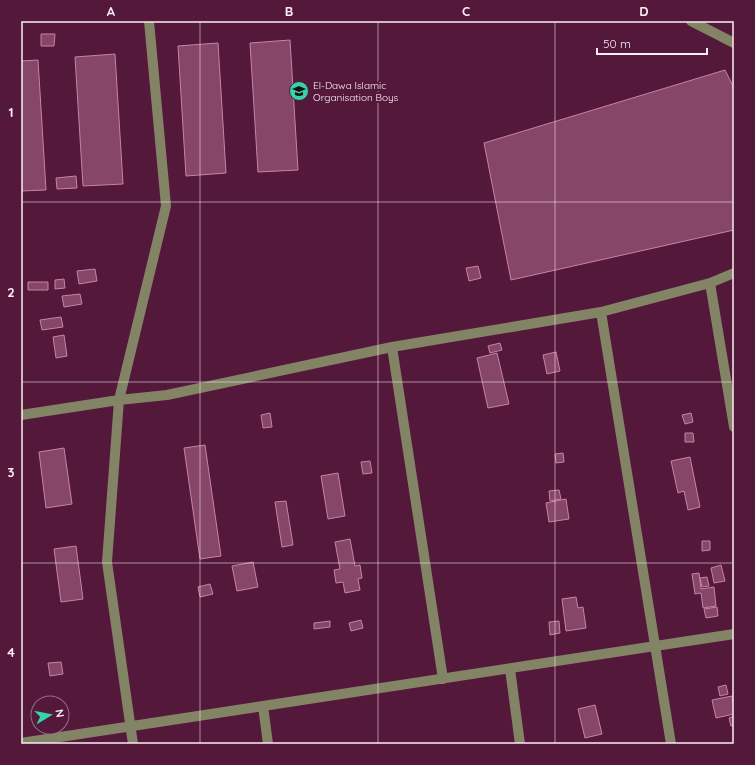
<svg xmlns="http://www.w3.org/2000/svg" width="755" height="765" font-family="Quicksand,sans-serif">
<rect width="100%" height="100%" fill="#53183a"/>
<path fill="#864667" stroke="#c883a5" d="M41 34H55L54 46H41Z
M290 40 298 170 258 172 250 43Z
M218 43 226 173 186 176 178 46Z
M115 54 123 184 83 186 75 57Z
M38 60 46 190 21 191V61Z
M725 70 734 88V230L511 280 484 143Z
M76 176 77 188 57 189 56 178Z
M478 266 481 278 469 281 466 268Z
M95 269 97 281 79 284 77 271Z
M64 279 65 288 55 289V280Z
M28 282H48V290H28Z
M80 294 82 304 64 307 62 296Z
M61 317 63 327 42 330 40 320Z
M64 335 67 356 56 358 53 337Z
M500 343 502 350 490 353 488 346Z
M556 352 560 371 547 374 543 355Z
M497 353 509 404 488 408 477 358Z
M270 413 272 427 263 428 261 415Z
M691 413 693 422 685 424 682 415Z
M685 433H693L694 442H685Z
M205 445 221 556 200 559 184 448Z
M64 448 72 504 46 508 39 452Z
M563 453 564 462 556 463 555 454Z
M690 457 700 507 688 510 684 491 678 493 671 461Z
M370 461 372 473 363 474 361 462Z
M338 473 345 516 328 519 321 476Z
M559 490 561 499 550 501 549 491Z
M566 499 569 519 549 522 546 503Z
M286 501 293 545 282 547 275 502Z
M350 539 355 566 360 565 362 578 358 579 360 590 345 593 343 582 336 583 334 570 340 569 335 542Z
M702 541H710V550L702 551Z
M76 546 83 599 61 602 54 549Z
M253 562 258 587 237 591 232 566Z
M721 565 725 581 714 583 711 568Z
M699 573 701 589 714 587 716 606 703 608 701 593 695 594 692 574Z
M707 577 709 586 702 587 700 578Z
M210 584 213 594 200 597 198 587Z
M576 597 578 608 583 607 586 628 566 631 562 599Z
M717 607 718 616 706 618 704 609Z
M361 620 363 628 351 631 349 623Z
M330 621V627L314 629V623Z
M559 621 560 633 550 635 549 622Z
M61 662 63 674 50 676 48 663Z
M726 685 728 694 720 696 718 687Z
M732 696 734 714 716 718 712 700Z
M595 705 602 734 585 738 578 709Z
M734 716V725L731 726 729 718Z"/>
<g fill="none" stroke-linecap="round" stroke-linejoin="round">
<path stroke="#838366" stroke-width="10" d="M691 21 734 43
M710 283 734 427
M601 312 671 744
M392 347 443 679
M21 415 119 400 167 395 392 347 601 312 710 283 734 273
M510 669 520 744
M263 706 268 744
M21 743 734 634
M133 744 107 562 119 400 166 206 149 21"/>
</g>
<path fill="none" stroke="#fcedf4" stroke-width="1" stroke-opacity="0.55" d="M200 21V744M378 21V744M555 21V744M21 202H734M21 382H734M21 563H734"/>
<defs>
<symbol id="school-disc" viewBox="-11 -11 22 22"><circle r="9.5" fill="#34d4a8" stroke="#53183a"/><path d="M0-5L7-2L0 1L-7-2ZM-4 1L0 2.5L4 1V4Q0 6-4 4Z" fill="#111"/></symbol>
</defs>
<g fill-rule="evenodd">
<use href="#school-disc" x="288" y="80" width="22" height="22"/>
</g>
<g text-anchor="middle" stroke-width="4" stroke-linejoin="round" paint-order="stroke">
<g font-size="10" fill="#fcedf4" stroke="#53183a" text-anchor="start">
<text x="313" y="89">El-Dawa Islamic<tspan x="313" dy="12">Organisation Boys</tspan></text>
</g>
</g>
<rect width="755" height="765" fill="none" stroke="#53183a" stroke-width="44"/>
<g transform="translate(50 715) rotate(80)"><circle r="19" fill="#53183a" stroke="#976d84"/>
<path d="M0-3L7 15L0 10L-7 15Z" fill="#34d4a8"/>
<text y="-6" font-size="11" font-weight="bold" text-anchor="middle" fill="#fcedf4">N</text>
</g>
<path d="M597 48v6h110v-6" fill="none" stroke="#fcedf4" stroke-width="2"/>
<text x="603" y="48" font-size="12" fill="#fcedf4" stroke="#53183a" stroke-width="3" paint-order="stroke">50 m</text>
<rect x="22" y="22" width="711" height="721" fill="none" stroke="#fcedf4" stroke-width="1.5"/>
<g font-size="13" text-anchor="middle" font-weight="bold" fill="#fcedf4">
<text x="111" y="16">A</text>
<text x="289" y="16">B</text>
<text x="466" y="16">C</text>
<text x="644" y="16">D</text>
<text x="11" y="117">1</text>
<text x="11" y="297">2</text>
<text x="11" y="477">3</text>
<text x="11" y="657">4</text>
</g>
</svg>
